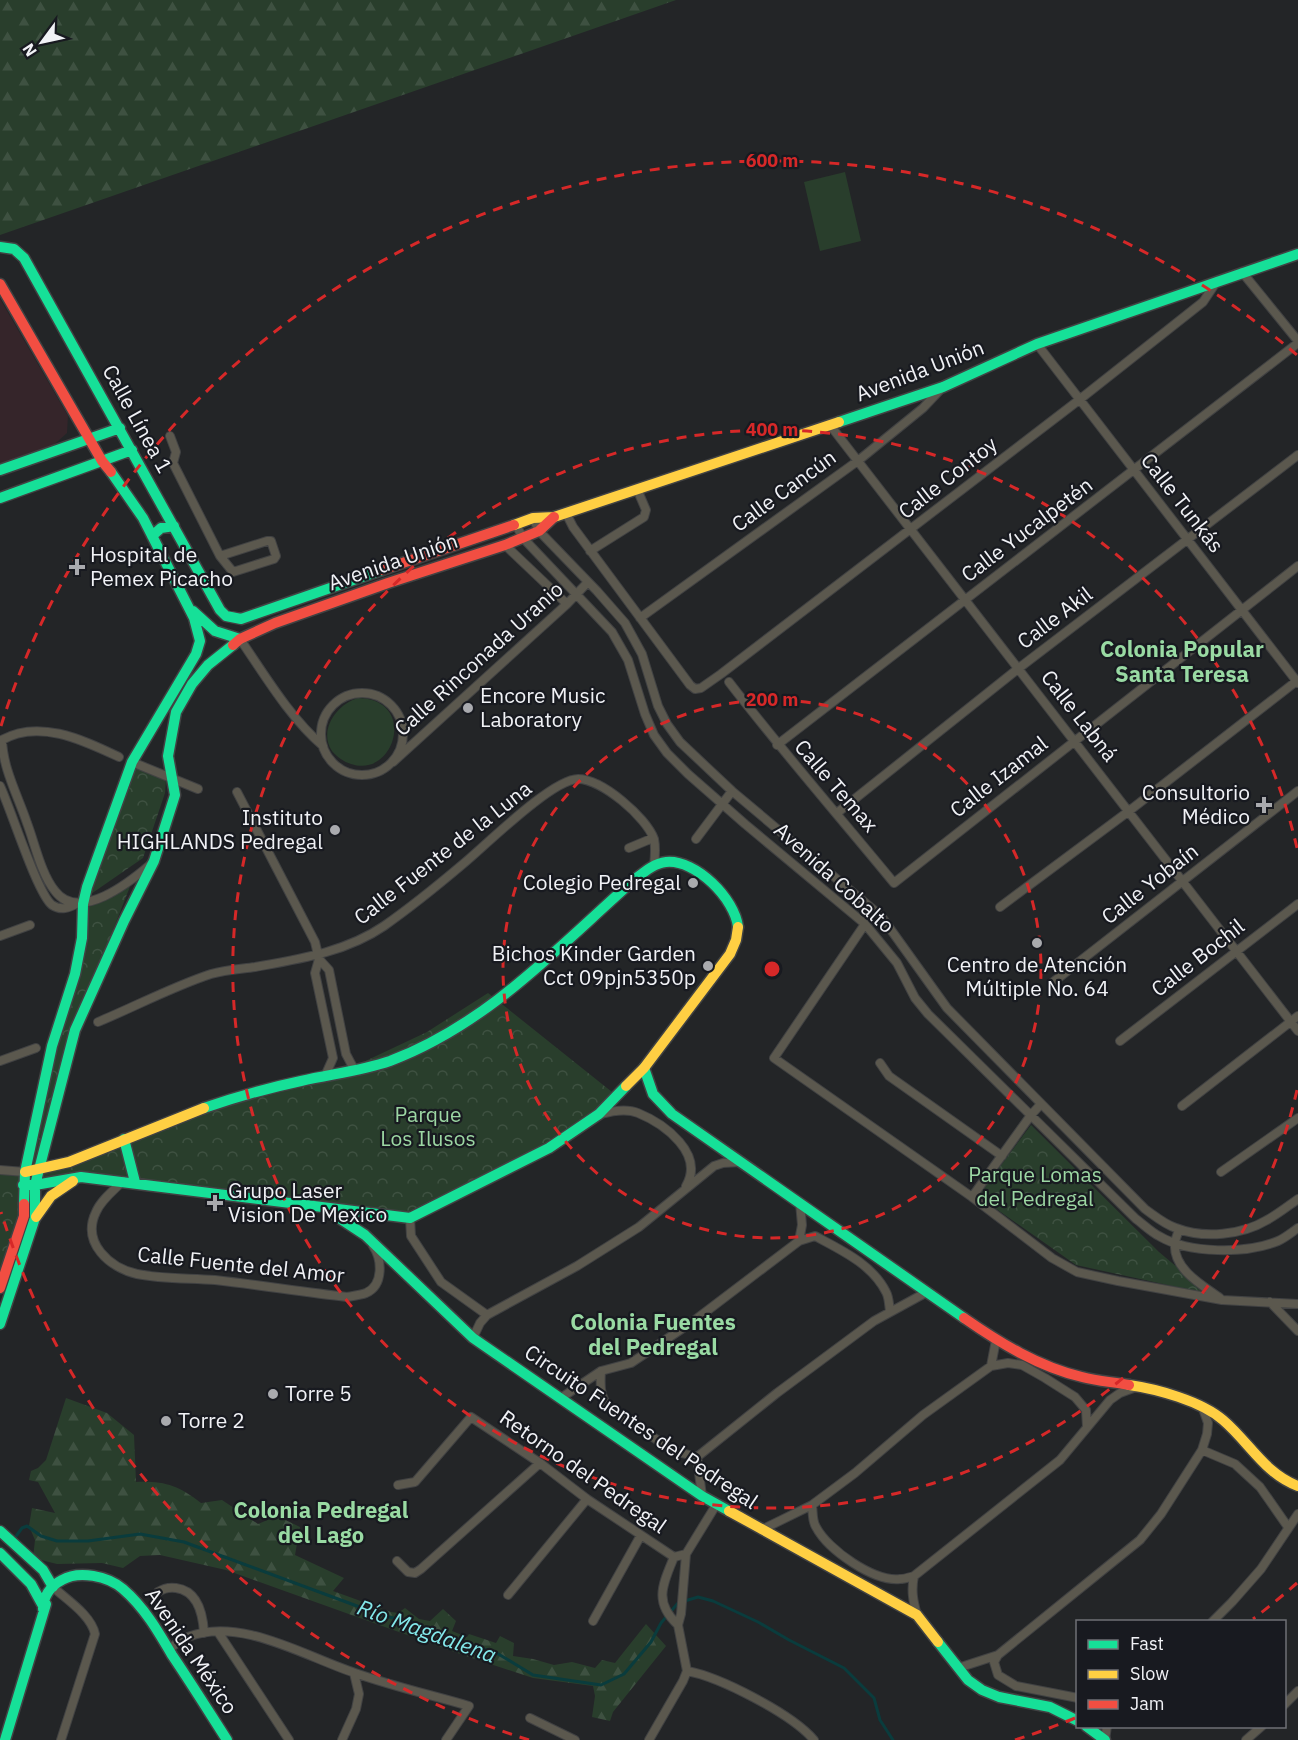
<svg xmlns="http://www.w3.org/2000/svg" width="1298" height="1740" font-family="'IBM Plex Sans',sans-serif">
<defs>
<pattern id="forest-firs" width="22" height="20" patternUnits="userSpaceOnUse" patternTransform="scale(1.5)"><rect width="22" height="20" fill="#293e2c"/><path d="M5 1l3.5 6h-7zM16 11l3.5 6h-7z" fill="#3e5141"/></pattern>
<pattern id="park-crowns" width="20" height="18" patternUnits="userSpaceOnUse" patternTransform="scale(1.5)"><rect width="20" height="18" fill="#293e2c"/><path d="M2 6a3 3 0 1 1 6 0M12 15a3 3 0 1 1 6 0" fill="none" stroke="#3e5141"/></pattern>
</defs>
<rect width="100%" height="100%" fill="#232527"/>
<path fill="#35252a" d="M0 299 68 416 67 433 49 449 0 466Z"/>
<path fill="#293e2c" d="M845 172 861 241 820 251 804 182Z
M358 698C418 699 395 779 351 764 344 762 337 757 332 751 318 730 337 704 358 698Z"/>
<path fill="url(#forest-firs)" d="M0 0H676L0 235Z
M66 1398 107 1413 134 1435 136 1482C164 1481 178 1485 201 1503L222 1500 258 1524 277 1516 300 1527 295 1555 344 1578 333 1591 391 1612 398 1613 405 1608 419 1619 430 1621 443 1609 456 1621 452 1631 467 1637 469 1634 496 1643 500 1636 514 1643 513 1656 533 1659 554 1665 572 1662 595 1668 602 1660 615 1663 646 1624 666 1646 613 1712 610 1721 592 1717 595 1696 593 1686 533 1678 463 1655 226 1570 160 1555 140 1556 123 1568 102 1563 57 1564 33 1558 35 1540 29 1526 32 1508 55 1513 38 1482 29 1480 31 1471 38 1468 46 1460Z"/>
<path fill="url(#park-crowns)" d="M130 766 166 780 165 793 143 858 88 896Z
M131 884 99 966 38 1165 30 1163 87 908Z
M488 993 612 1092 595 1111 549 1148 410 1218 82 1176 35 1185 39 1171 124 1139 325 1073 357 1065 427 1032Z
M1031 1125 1159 1252 1209 1294 1076 1265 978 1196Z
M0 1172 22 1173 20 1216 0 1271Z"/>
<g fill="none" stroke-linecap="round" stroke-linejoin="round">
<path stroke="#0a3c3d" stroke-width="3" d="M14 1539 22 1528 27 1526 41 1536 57 1541H88L140 1534 184 1542 384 1616 412 1622 461 1644 495 1652 533 1675 601 1685 624 1674 651 1642 661 1623 678 1603 698 1597 713 1601 758 1622 789 1640 844 1668 874 1698 880 1720 893 1740"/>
<defs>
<path id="street" d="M1242 272 1298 341
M1037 344 1298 683
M830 425 1298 1031
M170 436 176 452 173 463 220 556 233 572 274 559 276 556 271 541H267L220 556
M566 513 573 527 690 685 695 689 701 688 721 674 1079 400 1203 302 1217 281
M533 518 539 531 597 591 625 623 642 654 658 706 667 724 680 742 732 791 881 916 947 1008 1145 1209C1155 1216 1164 1224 1176 1228 1204 1239 1242 1235 1267 1220 1278 1214 1288 1206 1298 1199
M516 525 523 538 612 632 628 660 645 714 654 735 667 753 688 774 745 824 865 924 897 963 915 998 928 1014 1136 1219C1143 1224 1151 1232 1159 1236 1189 1254 1246 1254 1278 1241 1285 1238 1292 1232 1298 1228
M505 545 567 604
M590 551 644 517 646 510 637 489
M640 618 859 460 923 408 940 390
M240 639C264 674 290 718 323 746
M729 682C782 751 839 816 894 883L1298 566
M321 734a41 41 0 1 1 82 0a41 41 0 1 1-82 0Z
M2 740C3 769 18 796 27 823 35 844 41 874 55 891 79 923 130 882 151 864
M0 741C38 718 83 740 119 757
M777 745 1298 343
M132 762 198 789
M393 762 567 604 588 582
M0 786C11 809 37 893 52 905 61 911 69 908 78 903
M237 792 315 942 319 959 315 973 333 1058 325 1076
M837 813 1019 668 1298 455
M696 839 732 791
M629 848 653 838
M1000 907 1129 811 1298 680
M865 924 774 1058 972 1197 1052 1258 1077 1272 1118 1281 1222 1300 1298 1304
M0 936 30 925
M319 959 329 970 346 1054 355 1071
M1052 983 1298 791
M98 1022C134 1007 174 986 211 974 225 970 241 969 255 967 300 959 346 952 384 926 411 907 437 886 463 864 485 846 552 779 578 779 602 779 646 817 654 839 656 848 655 857 654 866
M1120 1041 1298 904
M0 1061 36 1048
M880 1063 889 1076 1002 1156
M1182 1106 1298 1016
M601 1114C612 1111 626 1108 638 1113 665 1124 705 1154 686 1186
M0 1170 25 1172
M1221 1172 1298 1118
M123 1181C114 1190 101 1200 96 1212 81 1243 110 1268 137 1274 162 1279 190 1278 215 1280 259 1285 303 1292 347 1297 353 1296 361 1295 366 1293 384 1285 382 1259 373 1246
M972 1197 1031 1115 1041 1104
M410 1218 411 1236 441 1282 487 1315
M1179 1229C1178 1234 1175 1239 1175 1244 1173 1269 1202 1285 1220 1298
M799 1241 815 1236C841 1250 872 1264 886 1292 889 1297 889 1305 890 1311
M1270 1302 1298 1331
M473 1338 480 1323 487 1315 577 1266 639 1227 714 1166 723 1163 740 1162
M991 1366 996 1340
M601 1371C600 1387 600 1397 610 1409L674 1451 697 1457 777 1393 874 1321 927 1292
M561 1398 601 1371 631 1363 695 1320 799 1241 802 1225 800 1203
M1202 1450 1235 1464 1260 1487 1288 1527
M697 1457 702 1496
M398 1485 415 1482 471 1417 540 1463 587 1499 674 1557
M812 1505C813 1512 812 1521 816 1527 828 1550 874 1582 900 1579 905 1579 910 1577 914 1576
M761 1530 812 1505 855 1473 923 1415 991 1366 1008 1363 1022 1365 1045 1378 1075 1397 1086 1410 1087 1427
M397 1561 408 1572 415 1573 421 1569 540 1463
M53 1587C67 1600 91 1615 95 1634L61 1740
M158 1592C164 1588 169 1587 176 1588 198 1591 203 1615 204 1633
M508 1595 587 1499
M917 1615C913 1601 911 1590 914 1576L1060 1460 1110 1400 1120 1393 1136 1387
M593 1621 641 1535
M1212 1622 1232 1602 1261 1569 1298 1514
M678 1625C653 1602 663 1584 674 1557L686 1554
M218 1632 289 1740
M169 1649C175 1645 181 1639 188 1637 240 1616 306 1657 355 1673 392 1686 431 1695 469 1706L446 1740
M998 1655 994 1662 998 1675 1016 1686 1078 1698
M958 1668 998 1655 1140 1540 1161 1514 1202 1450 1207 1434 1208 1423 1202 1406
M687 1671C720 1677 792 1714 814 1740
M1284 1705 1298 1691
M530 1718 575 1740
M342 1740 356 1709 359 1694 354 1673
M649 1740 683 1681 687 1671 678 1625 681 1614 686 1554 716 1505
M1105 1740 1107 1726
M1246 1740 1262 1726"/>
<path id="fast" d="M0 247 14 249 24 258 220 610 226 616 241 619 382 570
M839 422 943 387 1037 344 1298 254
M0 470 120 428
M0 498 132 450
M152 536 161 528 174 526
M193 611 215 631 240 639
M644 1068 653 1094 672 1114 964 1318
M204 1108C236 1097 268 1088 301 1081 331 1074 361 1071 390 1061 488 1024 557 948 634 880 643 873 654 863 666 862 696 859 735 899 738 927
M124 1139 135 1182
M23 1185H35L81 1177 410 1218 549 1148 599 1114 626 1086
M24 1204 25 1172 52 1046 75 974 82 938 83 904 87 887 132 762 196 654 200 641 194 618 143 518 111 472
M324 1208 365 1235 473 1338 702 1496 729 1511
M0 1324 35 1218V1185L75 1030 124 921 154 861 175 795 168 756 176 712 192 684 208 665 233 645
M0 1531 43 1570 53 1587
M0 1553 31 1584 42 1604
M43 1609C43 1597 50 1586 62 1580 79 1570 108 1576 123 1589 144 1607 158 1631 172 1655 191 1683 209 1712 227 1740
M938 1642 968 1680 982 1690 999 1697 1050 1707 1078 1721
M1086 1726 1105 1740
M5 1740 46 1604"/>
<path id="slow" d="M514 525 533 518 554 517 839 422
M626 1086 644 1068 730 954 736 940 738 927
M25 1172 69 1162 204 1108
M36 1217 51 1196 73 1181
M1129 1385C1157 1389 1201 1401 1223 1420 1249 1442 1265 1474 1298 1486
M729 1511 917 1615 938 1642"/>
<path id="jam" d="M0 284 102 461 111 472
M382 570 514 525
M233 645 240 639 275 623 388 583 505 545 539 531 554 517
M0 1288 24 1216V1204
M964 1318C1000 1343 1039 1367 1082 1377 1097 1381 1113 1382 1129 1385"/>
</defs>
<use href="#street" stroke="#414243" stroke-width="10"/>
<use href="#fast" stroke="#414243" stroke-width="13"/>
<use href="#slow" stroke="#414243" stroke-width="13"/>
<use href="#jam" stroke="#414243" stroke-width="13"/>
<use href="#street" stroke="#5b584e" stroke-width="8"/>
<use href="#fast" stroke="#16e098" stroke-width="10"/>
<use href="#slow" stroke="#ffcf43" stroke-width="10"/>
<use href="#jam" stroke="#f24e42" stroke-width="10"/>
</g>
<g fill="none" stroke="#d62828" stroke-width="3" stroke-dasharray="10 8">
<circle cx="772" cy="969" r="269"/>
<path d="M1297 1090A539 539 0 1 1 1297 848"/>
<path d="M1297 1583A808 808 0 0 1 1253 1619M1075 1718A808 808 0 0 1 1015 1740M529 1740A808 808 0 0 1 1 1212M1 726A808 808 0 0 1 1297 355"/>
</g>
<g fill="#a9aaae" stroke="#181a20" stroke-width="2">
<path d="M74 558h6v6h6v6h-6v6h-6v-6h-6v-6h6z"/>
<circle cx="468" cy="708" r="6"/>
<path d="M1261 796h6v6h6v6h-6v6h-6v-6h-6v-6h6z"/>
<circle cx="335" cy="830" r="6"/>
<circle cx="693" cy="883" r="6"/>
<circle cx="1037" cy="943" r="6"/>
<circle cx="708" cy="966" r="6"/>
<path d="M212 1194h6v6h6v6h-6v6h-6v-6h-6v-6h6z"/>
<circle cx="273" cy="1394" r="6"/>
<circle cx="166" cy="1421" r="6"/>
</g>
<g text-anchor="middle" stroke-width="4.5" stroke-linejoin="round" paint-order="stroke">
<g font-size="21" fill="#f1f2f6" stroke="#181a20">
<text transform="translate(920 371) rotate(-21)" y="7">Avenida Unión</text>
<text transform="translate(137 419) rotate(61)" y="7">Calle Línea 1</text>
<text transform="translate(948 478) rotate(-38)" y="7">Calle Contoy</text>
<text transform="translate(784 491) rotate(-36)" y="7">Calle Cancún</text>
<text transform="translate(1182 503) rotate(52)" y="7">Calle Tunkás</text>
<text transform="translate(1027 530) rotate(-37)" y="7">Calle Yucalpetén</text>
<text transform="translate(393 562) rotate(-19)" y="7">Avenida Unión</text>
<text transform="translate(1055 618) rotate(-37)" y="7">Calle Akil</text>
<text transform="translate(479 659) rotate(-42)" y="7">Calle Rinconada Uranio</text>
<text transform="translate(1079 716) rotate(52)" y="7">Calle Labná</text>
<text transform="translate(999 777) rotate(-38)" y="7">Calle Izamal</text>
<text transform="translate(836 786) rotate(49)" y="7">Calle Temax</text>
<text transform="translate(443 853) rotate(-38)" y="7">Calle Fuente de la Luna</text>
<text transform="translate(834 878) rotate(42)" y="7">Avenida Cobalto</text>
<text transform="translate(1150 884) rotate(-38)" y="7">Calle Yobaín</text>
<text transform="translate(1198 958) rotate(-38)" y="7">Calle Bochil</text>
<text transform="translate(241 1265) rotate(6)" y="7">Calle Fuente del Amor</text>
<text transform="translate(641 1427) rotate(34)" y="7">Circuito Fuentes del Pedregal</text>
<text transform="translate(583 1472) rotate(35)" y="7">Retorno del Pedregal</text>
<text transform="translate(191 1651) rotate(56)" y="7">Avenida México</text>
</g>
<g font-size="21" fill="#f1f2f6" stroke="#181a20" text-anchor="start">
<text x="90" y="562">Hospital de<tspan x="90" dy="24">Pemex Picacho</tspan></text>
<text x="480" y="703">Encore Music<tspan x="480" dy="24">Laboratory</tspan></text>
<text x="1250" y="800" text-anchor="end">Consultorio<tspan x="1250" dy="24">Médico</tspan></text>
<text x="323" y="825" text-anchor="end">Instituto<tspan x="323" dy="24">HIGHLANDS Pedregal</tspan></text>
<text x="681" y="890" text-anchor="end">Colegio Pedregal</text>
<text x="696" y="961" text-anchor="end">Bichos Kinder Garden<tspan x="696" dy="24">Cct 09pjn5350p</tspan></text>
<text x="1037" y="972" text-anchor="middle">Centro de Atención<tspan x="1037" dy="24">Múltiple No. 64</tspan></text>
<text x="228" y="1198">Grupo Laser<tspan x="228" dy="24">Vision De Mexico</tspan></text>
<text x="285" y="1401">Torre 5</text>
<text x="178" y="1428">Torre 2</text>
</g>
<g font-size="21" fill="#9cd7a3" stroke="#181a20">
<text x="428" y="1122">Parque<tspan x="428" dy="24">Los Ilusos</tspan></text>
<text x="1035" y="1182">Parque Lomas<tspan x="1035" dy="24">del Pedregal</tspan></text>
</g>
<g font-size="22" font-weight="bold" fill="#99daa3" stroke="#181a20">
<text x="1182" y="657">Colonia Popular<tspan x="1182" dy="25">Santa Teresa</tspan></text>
<text x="653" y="1330">Colonia Fuentes<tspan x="653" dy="25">del Pedregal</tspan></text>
<text x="321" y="1518">Colonia Pedregal<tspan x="321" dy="25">del Lago</tspan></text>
</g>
<g font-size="22" font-style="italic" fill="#84e9eb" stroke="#181a20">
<text transform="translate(427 1631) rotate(20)" y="8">Río Magdalena</text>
</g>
</g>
<circle cx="772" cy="969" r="9" fill="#d62828" stroke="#181a20" stroke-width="3"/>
<g font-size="18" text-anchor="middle" font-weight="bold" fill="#d62828" stroke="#181a20" stroke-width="4.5" stroke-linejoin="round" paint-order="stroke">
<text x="772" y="167">600 m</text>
<text x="772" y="436">400 m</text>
<text x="772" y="706">200 m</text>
</g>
<rect x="1076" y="1620" width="210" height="108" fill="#181a20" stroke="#6f7076" stroke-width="1.5"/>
<rect x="1088" y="1640" width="30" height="9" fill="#16e098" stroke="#6f7076" stroke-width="1.5"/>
<text x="1130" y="1650" font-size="18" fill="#f1f2f6">Fast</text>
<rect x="1088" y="1670" width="30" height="9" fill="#ffcf43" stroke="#6f7076" stroke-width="1.5"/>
<text x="1130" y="1680" font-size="18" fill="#f1f2f6">Slow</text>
<rect x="1088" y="1700" width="30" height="9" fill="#f24e42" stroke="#6f7076" stroke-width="1.5"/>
<text x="1130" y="1710" font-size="18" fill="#f1f2f6">Jam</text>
<g transform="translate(42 42) rotate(237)" stroke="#181a20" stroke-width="4.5" paint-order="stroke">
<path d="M0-4.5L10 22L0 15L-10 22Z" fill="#f1f2f6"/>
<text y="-9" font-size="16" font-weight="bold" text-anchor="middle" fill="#f1f2f6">N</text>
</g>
</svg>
